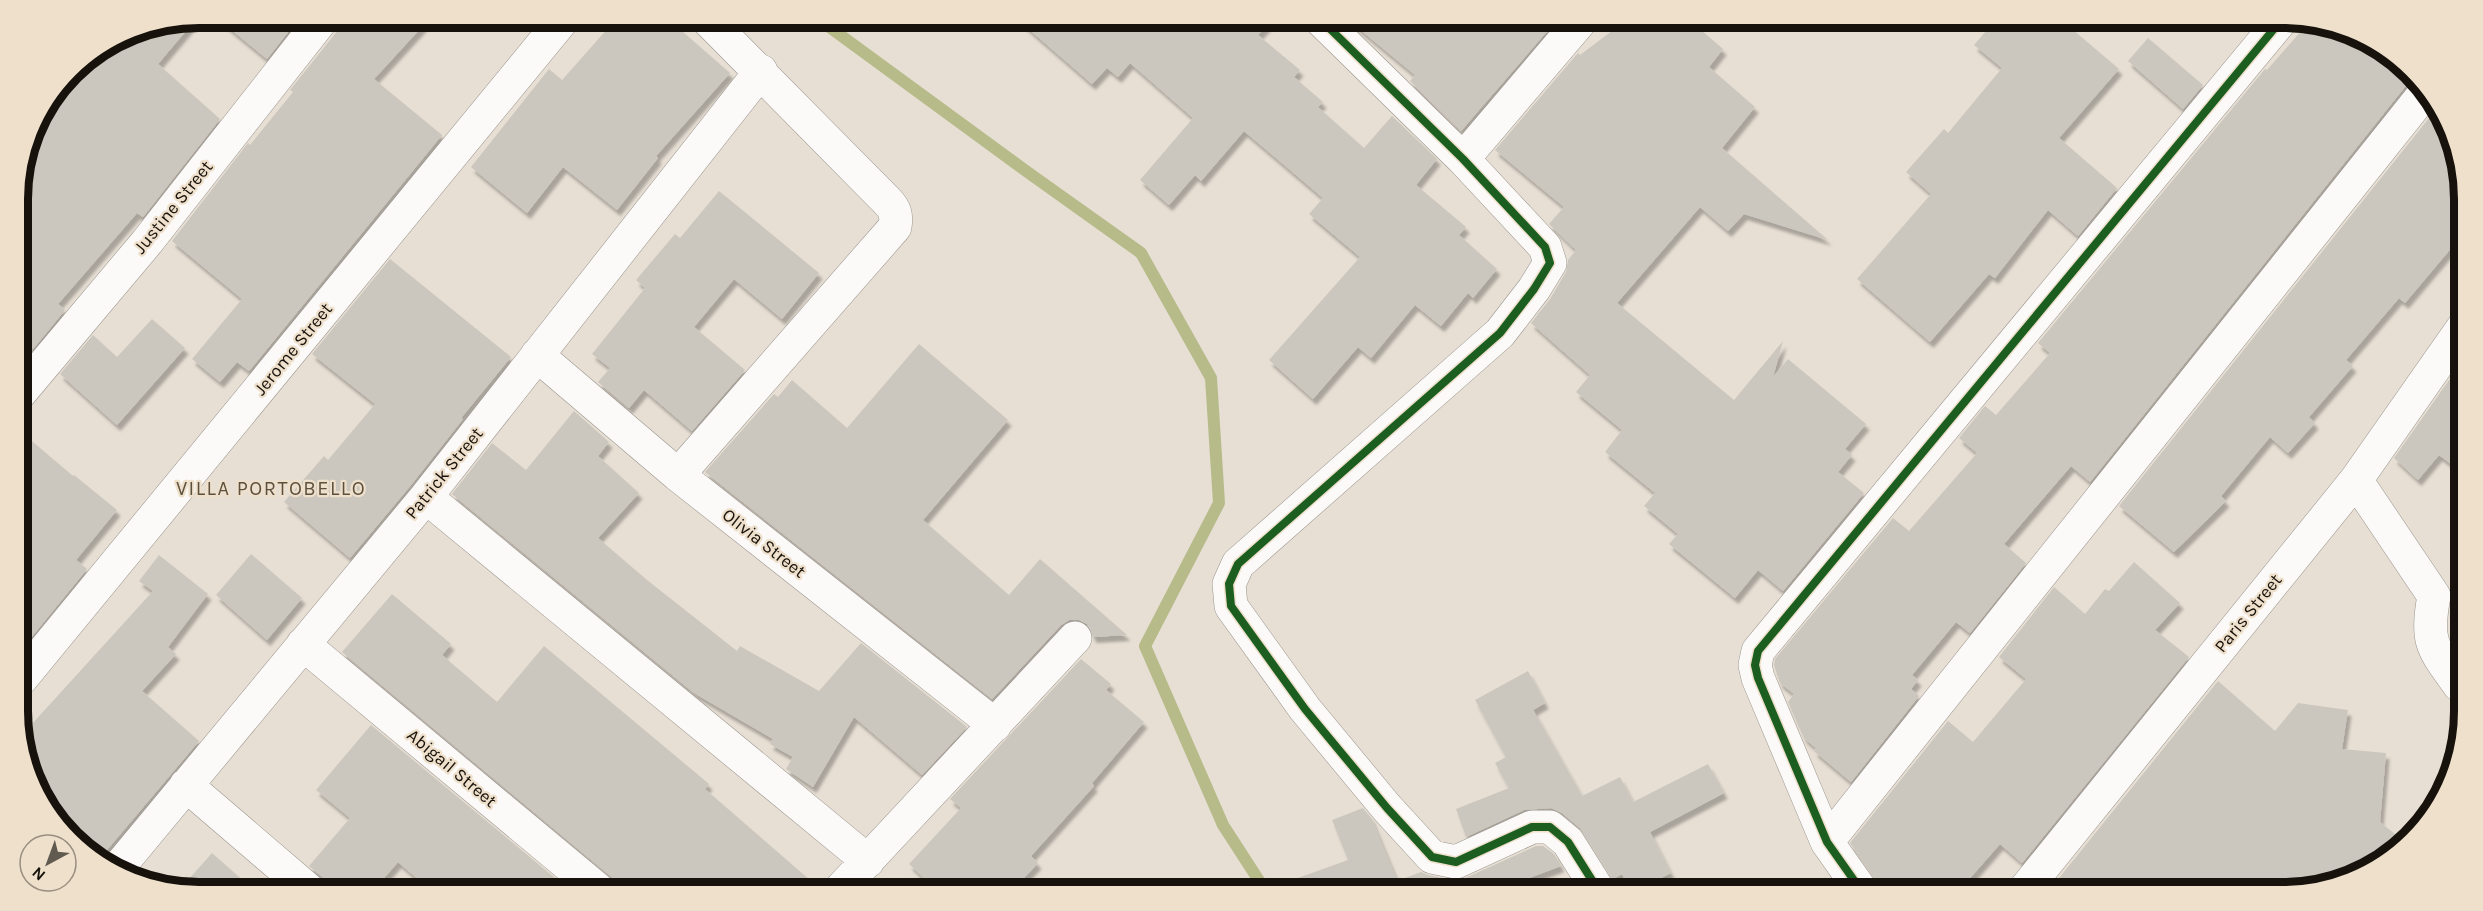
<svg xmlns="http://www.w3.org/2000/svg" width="2483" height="911" font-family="Karla,sans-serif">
<defs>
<filter id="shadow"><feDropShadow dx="3.5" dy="6" stdDeviation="1.5" flood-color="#0004"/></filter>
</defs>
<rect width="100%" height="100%" fill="#e7dfd4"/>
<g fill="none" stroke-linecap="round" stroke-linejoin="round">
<path stroke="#b7bb8a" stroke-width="12" d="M817 18 1026 171 1141 253 1211 378 1219 503 1145 646 1223 825 1267 893"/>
</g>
<path fill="#ccc7be" filter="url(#shadow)" d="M217 18H299L267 59Z
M341 18H430L374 79 442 135 249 371 237 362 220 382 192 359 242 299 172 241 248 143 250 145 293 92 290 90 338 30Z
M617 18H667L730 73 656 156 658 158 617 210 563 167 527 213 471 167 549 69 562 80Z
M1016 18H1274L1258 35 1300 70 1294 77 1323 102 1318 107 1364 148 1392 116 1437 159 1416 185 1466 227 1459 235 1497 269 1473 298 1468 293 1441 326 1415 305 1371 358 1358 347 1313 399 1269 360 1360 257 1309 214 1323 198 1244 131 1201 181 1195 175 1169 205 1140 180 1193 118 1130 63 1118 77 1107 68 1092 84Z
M1346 18H1536L1549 29 1461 131 1410 81 1415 75Z
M1629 18H1687L1723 49 1709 67 1755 107 1722 148 1828 240 1744 214 1728 231 1700 207 1617 303 1734 400 1783 341 1773 377 1788 359 1866 424 1845 449 1852 455 1838 472 1864 493 1783 591 1758 570 1735 598 1669 544 1678 534 1644 506 1655 493 1605 452 1622 430 1576 392 1590 375 1531 323 1550 299 1566 272 1568 260 1576 250 1549 224 1564 207 1495 150 1578 53 1580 55Z
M1997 18H2059L2119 69 2059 138 2117 188 2078 236 2048 210 1995 278 1989 274 1930 342 1857 279 1931 194 1906 172 1944 129 1948 133 2002 68 1974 45Z
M196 19 158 64 220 119 143 217 137 213 58 304 65 310 33 349 19 337 18 187 37 119 80 63 131 32Z
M2309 22 2342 28 2389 59 2385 64 2408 83 2090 482 2071 466 2004 544 2026 563 1970 633 1956 622 1912 675 1918 680 1911 689 1919 696 1851 782 1814 751 1816 748 1804 738 1788 702 1794 694 1780 683 1774 665 1775 659 1893 518 1909 531 1977 453 1959 438 1985 406 1996 415 2050 353 2038 343 2265 69 2267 70Z
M2148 38 2203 85 2183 109 2128 61Z
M2437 108 2451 130 2463 175 2464 233 2405 303 2399 298 2346 360 2353 366 2309 417 2315 423 2288 453 2270 437 2221 496 2226 501 2174 552 2119 506Z
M719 191 819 273 782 319 734 279 694 327 745 370 692 431 644 390 629 408 598 382 610 368 592 354 645 288 636 280 675 234 680 238Z
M390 259 511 357 461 418 463 419 411 485 350 558 284 502 324 456 328 460 375 404 312 354Z
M152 319 185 348 117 425 60 374 93 335 117 357Z
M919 344 1008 420 923 520 1009 595 1040 559 1127 635 1093 637 1087 624 1079 620H1069L1061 625 992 699 705 472 774 394 778 397 792 380 847 428Z
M2464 359V447L2451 464 2439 455 2418 480 2394 458Z
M574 411 609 442 598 456 639 493 598 538 647 580 737 651 740 646 819 691 861 643 967 727 922 775 854 717 813 787 786 769 793 757 770 744 773 739 694 693 452 494 492 443 526 470Z
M20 431 73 476 74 475 117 510 76 560 87 569 21 650Z
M251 554 302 598 267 640 216 595Z
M159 555 208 594 168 647 176 654 142 691 199 741 101 857 63 831 21 747V736L153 591 139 581Z
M2134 562 2180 603 2155 630 2189 657 2022 863 2000 844 1957 893H1889L1885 890 1850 843 1948 721 1973 742 2026 679 1999 657 2054 587 2085 614 2105 589 2109 591Z
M392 594 451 644 442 655 497 702 544 646 709 784 705 789 819 888V893H720L703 878 691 893H620L619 886 614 879 342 652Z
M1081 659 1111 684 1106 690 1144 722 1092 783 1094 786 1031 856 1038 863 1010 893H940L909 864 961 808 950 799Z
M1528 671 1545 703 1533 710 1582 796 1620 777 1633 802 1708 764 1724 793 1650 832 1671 873 1631 893 1622 874 1613 879 1580 828 1562 813 1551 808 1524 810 1466 837 1456 809 1509 788 1495 763 1506 757 1475 700Z
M2218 681 2275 731 2298 703 2348 710 2342 749 2386 753 2380 822 2401 839 2382 862 2342 883 2295 893H2057L2051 888Z
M371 725 573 893H434L398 862 371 893H330L329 886 325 879 309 866 350 818 316 790Z
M1363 808 1371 818 1397 881 1421 872 1428 875 1452 880 1463 879 1536 846H1543L1554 854 1561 866 1521 881 1526 893H1270V888L1348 860 1332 820Z
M212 853 257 893H199L179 890Z"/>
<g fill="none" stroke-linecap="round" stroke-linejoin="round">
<defs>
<path id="minor" d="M1319 18 1463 159 1545 247 1550 263 1534 289 1500 333 1238 564 1229 584 1231 606 1305 709 1387 808 1432 857 1456 862 1532 827H1550L1568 842 1600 893
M1463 159 1583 18
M537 355 678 475 995 725
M20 393 147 242 323 18
M678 475 895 227C897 215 895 209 887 201L706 18
M2356 480 2434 596C2425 643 2433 648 2459 685
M426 497 868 861
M303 644 602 893
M21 679 564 18
M186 785 312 893
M1827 842 2427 90
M118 868 426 497 761 71
M837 893 1075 638
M1863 893 1827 842 1758 678 1755 665 1758 651 2283 18
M2022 893 2356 480 2464 326"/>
</defs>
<use href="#minor" stroke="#9a948c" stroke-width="34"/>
<use href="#minor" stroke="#fbfaf9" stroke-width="33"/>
<defs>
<path id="cycleway" d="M1319 18 1463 159 1545 247 1550 263 1534 289 1500 333 1238 564 1229 584 1231 606 1305 709 1387 808 1432 857 1456 862 1532 827H1550L1568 842 1600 893
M1863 893 1827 842 1758 678 1755 665 1758 651 2283 18"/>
</defs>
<use href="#cycleway" stroke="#efe0cc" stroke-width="11"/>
<use href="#cycleway" stroke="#1b5e20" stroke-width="8"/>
</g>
<g text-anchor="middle" stroke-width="4.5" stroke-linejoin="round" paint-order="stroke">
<g font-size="18" fill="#17120b" stroke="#efe0cc">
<text transform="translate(173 207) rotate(-51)" y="6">Justine Street</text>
<text transform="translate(293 349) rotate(-51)" y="6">Jerome Street</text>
<text transform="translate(444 473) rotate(-51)" y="6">Patrick Street</text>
<text transform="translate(764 543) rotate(38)" y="6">Olivia Street</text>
<text transform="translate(2248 613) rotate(-51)" y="6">Paris Street</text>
<text transform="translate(452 768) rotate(40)" y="6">Abigail Street</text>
</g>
<g font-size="20" letter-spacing="1.5" fill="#5c503f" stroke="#efe0cc">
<text x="271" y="495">VILLA PORTOBELLO</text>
</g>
</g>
<path d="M0 0H2483V911H0ZM199 28H2283A171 171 0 0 1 2454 199V711A171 171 0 0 1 2283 882H199A171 171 0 0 1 28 711V199A171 171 0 0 1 199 28Z" fill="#efe0cc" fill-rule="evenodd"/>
<path fill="none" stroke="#17120b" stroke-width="8" d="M199 28H2283A171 171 0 0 1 2454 199V711A171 171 0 0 1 2283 882H199A171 171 0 0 1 28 711V199A171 171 0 0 1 199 28Z"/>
<g transform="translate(48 863) rotate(221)"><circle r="28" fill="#efe0cc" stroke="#998e7f" stroke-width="1.5"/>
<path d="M0-4.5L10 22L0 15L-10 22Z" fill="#605a51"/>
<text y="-9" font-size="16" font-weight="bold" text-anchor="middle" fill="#17120b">N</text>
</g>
</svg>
